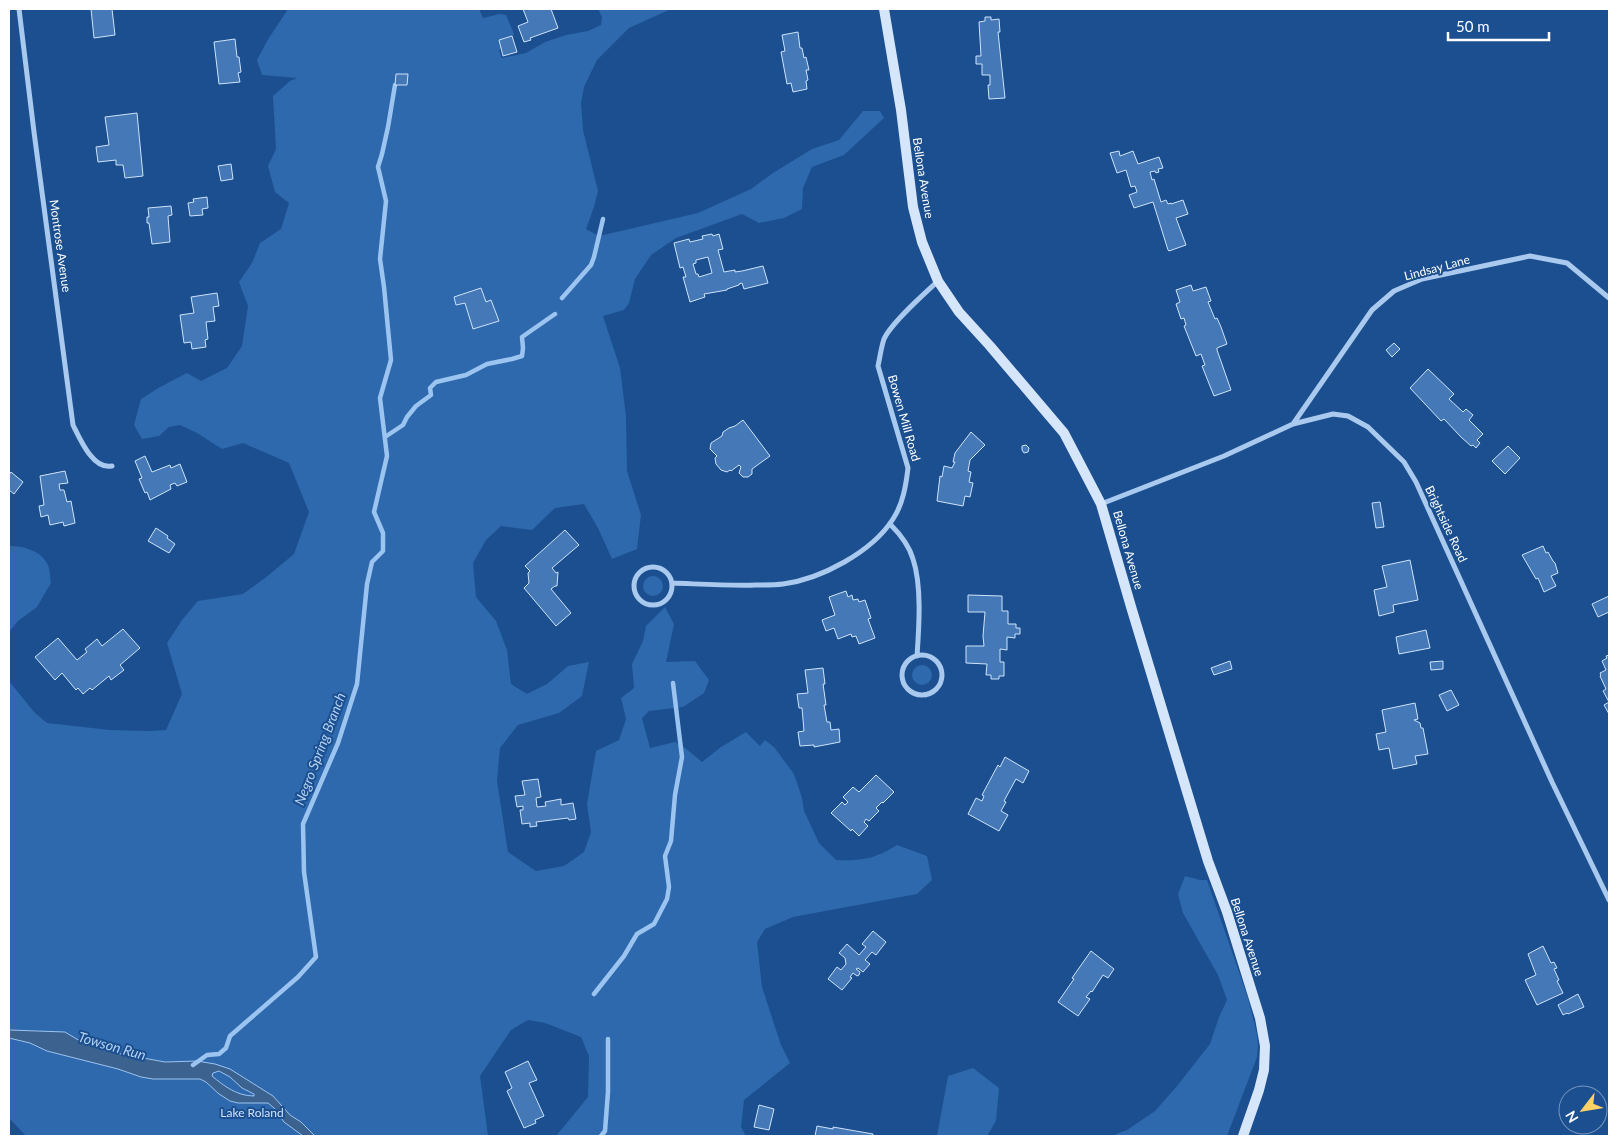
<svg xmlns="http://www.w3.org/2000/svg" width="1618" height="1145" font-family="Lato,sans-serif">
<rect width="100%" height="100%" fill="#1b4f8f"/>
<path fill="#2e69ad" d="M288 9H479L483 18 500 14 506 15 514 34 512 38 508 40 499 51 502 58 526 53 545 42 566 35 588 31 601 25 602 17 598 9H671L629 28 597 60 584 87 581 103 583 130 598 191 594 207 586 229 599 236 698 213 751 189 773 173 812 149 839 140 863 111H880L884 118 844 155 812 167 803 188 802 209 784 218 759 223 742 214 676 238 651 255 635 279 629 303 624 310 603 316 620 368 626 416 627 471 641 515 637 549 612 559 598 528 584 504 555 508 532 530 501 526 486 540 473 563 476 597 496 621 507 650 511 684 527 694 547 684 568 666 589 662 582 696 559 713 518 725 500 748 497 781 508 852 536 871 564 866 584 852 591 832 587 804 596 751 619 740 626 719 621 698 634 688 632 664 643 641 646 626 665 607 674 624 666 662 695 661 709 680 704 693 683 707 649 711 642 718 650 748 675 742 684 747 702 762 721 747 746 732 760 746 765 740 774 747 794 774 802 798 804 811 819 843 836 860C863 861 874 859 897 845L927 856 932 880 917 894 793 917 765 929 757 942 762 987 781 1045 790 1063 744 1100 741 1127 746 1136H556L588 1097 589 1056 581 1037 545 1023 528 1020 511 1030 480 1076 488 1136H26L9 1118V681L35 713 47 723 110 730 148 731 166 730 182 694 167 643 182 620 198 601 243 594 265 578 294 554 309 512 289 463 243 443 222 449 197 433 180 425 169 427 159 436 142 439 134 425 141 399 160 387 187 373 201 381 227 368 242 346 248 306 239 282 252 263 260 243 281 229 289 203 275 192 268 166 276 149 273 96 290 81 297 78 262 75 257 60 267 41Z
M9 546C24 546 39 550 47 563 50 568 50 577 51 583L37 607 18 621 9 632Z
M643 586a10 10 0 1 1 20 0a10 10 0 1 1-20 0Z
M912 675a10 10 0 1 1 20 0a10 10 0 1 1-20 0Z
M1185 876 1200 880H1207L1248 998 1257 1034 1258 1044 1257 1057 1227 1136H1111L1127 1130 1155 1111 1177 1086 1210 1044 1219 1017 1227 1000 1218 975 1183 913 1178 894Z
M973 1068 999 1088 996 1121 987 1136H937L948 1076Z"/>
<path fill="#3c6290" stroke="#9cc4f0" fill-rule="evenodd" d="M9 1030 65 1032 80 1041 97 1044 116 1053 165 1062 197 1061 215 1064 230 1069 273 1096 290 1115 301 1122 315 1136H303L284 1122 274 1108 268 1103H238L230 1101 219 1094 206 1082 200 1079H153L141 1077 118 1069 47 1051 30 1043 9 1038ZM219 1071 230 1077 242 1088 254 1094V1096C237 1096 224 1086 212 1076L213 1073Z"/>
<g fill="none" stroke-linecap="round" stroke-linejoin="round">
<path stroke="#9cc4f0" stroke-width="4.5" d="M562 298 591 265 594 257 603 219
M385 437 403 425 407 417 416 406 431 395 430 388 436 382 466 375 487 364 512 359 522 356 523 348 522 337 555 314
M594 994 624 956 637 934 654 924 667 899 669 887 665 856 671 841 675 795 682 757 673 683
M193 1065 207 1055 219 1054 226 1048 230 1036 298 977 316 957 304 872 303 824 338 743 357 684 367 584 372 562 383 551V533L374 512 387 456 380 398 391 360 384 287 380 259 386 201 378 167 382 154 388 127 395 85
M601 1136 605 1131 608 1092V1039"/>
</g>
<path fill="#4478b7" stroke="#cfe3fa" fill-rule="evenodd" d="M91 9H112L115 35 94 38Z
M523 9H551L558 28 530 38 531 40 524 42 518 26 528 22Z
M985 17H991V20L999 19 1000 32H998L1005 98 989 99 988 85H990V75H982V64H976V56H981L979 22 985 21Z
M798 32 800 48H802L804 58 806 57 809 70H806L808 80 806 81 807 89 793 92 791 83 787 84 781 52 785 51 782 35Z
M512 36 517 52 503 56 499 40Z
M235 39 237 57H239L241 72 238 73 240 82 219 84 214 42Z
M396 74H408L407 85H395Z
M137 113 143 176 125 178 123 165H116V160L98 162 96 147 109 145 105 117Z
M1119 151 1120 156 1133 151 1138 164 1159 157 1163 168 1158 169 1159 172 1156 173 1155 171 1150 172 1152 180 1154 179 1161 202 1166 200 1168 204 1171 203V204L1183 200 1188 214 1176 218 1186 245 1169 251 1168 250 1153 202 1134 208 1129 195 1137 192 1135 186 1131 187 1126 170 1117 173 1110 153Z
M231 164 233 179 221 181 218 166Z
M207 197 208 208 202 209 203 215 190 216 188 203 194 202 193 199Z
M171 206 172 215 168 216 170 242 152 244 149 223H147V217H149L148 208Z
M712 234 713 236 719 234 723 249 718 250 724 272 735 270V272L742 271 763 266 768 283 744 289 742 283 739 284V285L727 289V290L704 294 705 297 690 302 683 277H686L683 267 680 268 674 243 689 239 690 242 703 239 702 236ZM708 257 712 273 699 277 698 274H696L693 264 696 263V260Z
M1191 285 1193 291 1206 287 1211 301 1208 302 1215 319 1217 318 1221 327 1227 344 1217 348V350L1231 390 1214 396 1202 366 1205 365 1201 354 1196 356 1184 326 1186 325 1184 318 1181 319 1176 304 1180 302 1176 290Z
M481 288 486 302 491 300 499 321 473 329 465 303 456 305 454 297Z
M217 293 219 306 213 307 215 321 206 322 208 339 205 340 206 347 192 349 191 342 184 343 180 315 194 313 191 297Z
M1394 343 1400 349 1392 357 1386 350Z
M1428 369 1454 394 1449 399 1463 412 1466 409 1473 415 1469 420 1483 434 1477 440 1480 443 1476 448 1473 445 1471 446 1461 437 1444 419 1441 421 1410 388Z
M743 420 770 456 752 469V474L748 477H743L739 473 741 467 739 465 731 471 730 470 727 472 721 470 716 464 715 458 717 456 710 449 711 443 722 436 723 432 729 428 735 426Z
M971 432 985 445 970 460 968 471 971 472 969 482 973 483 970 497 965 496 963 506 937 501 940 476 942 477 944 466 952 468 955 462H953L955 453Z
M1026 445 1029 448 1028 452 1024 453 1022 450V446Z
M1508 446 1520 458 1505 474 1492 461Z
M145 456 152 472 170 465 171 468 180 464 187 482 177 486 175 483 170 485 171 489 150 500 147 492 145 493 139 479 142 478 135 461Z
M65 471 68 483 59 484 60 490H64L67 502 71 501 75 523 64 526 63 522 50 525 48 515 41 517 39 506 44 505 40 476Z
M11 472 23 482 14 494 9 490V475Z
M1380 502 1384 527 1376 528 1372 503Z
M156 528 168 536 167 538 175 544 169 553 148 541Z
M565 530 579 545 552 568 556 573 558 572 557 586H555L551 589 571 613 556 626 524 588 529 583 528 573 530 571 525 566Z
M1543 546 1546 553 1548 552 1553 561 1555 563 1558 573 1551 576 1556 586 1544 592 1538 578 1536 579 1522 555Z
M1410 560 1418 600 1393 605 1394 612 1379 616 1374 590 1387 587 1382 566Z
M846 591 848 597 852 595 853 600 858 599 859 602 865 600 871 618 868 619 875 638 859 644 856 636 852 637 851 634 838 639 834 628 826 631 822 620 835 615 829 597Z
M968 595 1002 596V611H1008V624H1016V628H1020V634H1015V638L1007 637V650L1000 649V662H1004V676H999V679H991V675H986L987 664 966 663V646H984L983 636 985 612H968Z
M1609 596V612L1598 617 1592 604Z
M123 629 140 648 120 665 124 670 111 680 109 676 92 690 90 688 83 694 78 688 76 690 62 673 55 680 35 657 58 638 77 660 87 652 85 649 97 639 102 646Z
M1426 630 1430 648 1399 654 1396 637Z
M1609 655V714L1604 705 1609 702 1603 691 1606 689 1600 676 1601 675 1600 673 1606 670 1602 661 1607 658 1606 656Z
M1230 661 1232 669 1214 675 1211 668Z
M1443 661V669L1431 670 1430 662Z
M823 668 825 684H823L826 705H824L827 722H830L831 730 839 729 840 742 814 747V745L800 746 798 732 804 731 802 708H799L797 694 808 693 805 670Z
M1451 690 1459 705 1447 711 1439 695Z
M1415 703 1418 719 1414 720 1420 723 1421 728H1423L1428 754 1415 756 1417 764 1393 769 1389 748 1379 750 1376 734 1386 732 1382 710Z
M1005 757 1029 771 1023 783 1016 779 1004 801 1006 802 1001 811 1008 815 999 831 968 814 976 798 982 801 984 796 982 795 998 765 1000 767Z
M876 775 894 792 883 803 882 802 876 808 879 811 869 821 866 819 864 822 868 826 859 836 852 829 851 831 831 813 842 802 845 805 848 802 843 797 853 787 859 792Z
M538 779 541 797 536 798 537 807 546 806 545 802 561 799V805L573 803 576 819 569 820 568 818 536 822 537 826 530 827V823L522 824 520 810H523V806L517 807 515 796 525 795 522 781Z
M873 931 886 942 876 955 872 952 865 960 870 964 863 972 858 968 856 969 860 972 859 975 857 976 853 973 850 977 852 978 842 990 828 979 837 967 841 970 846 964 845 958 839 953 847 944 859 955 866 947 862 944Z
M1543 946 1551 963 1554 962 1557 968 1554 969 1559 980 1557 981 1563 993 1537 1005 1525 980 1536 975 1528 954Z
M1091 951 1114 969 1108 978 1103 975 1092 992 1091 991 1086 997 1090 999 1078 1016 1058 1002 1074 979 1072 978Z
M1578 994 1584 1007 1568 1014 1567 1013 1563 1015 1558 1005Z
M528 1061 537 1080 529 1083 544 1116 535 1120 536 1123 524 1128 507 1091 512 1088 505 1072Z
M759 1105 774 1109 769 1130 754 1127Z
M817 1126 833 1129V1127L873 1134V1136H815Z"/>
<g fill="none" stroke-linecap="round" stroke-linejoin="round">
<path stroke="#a9c9ee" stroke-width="5" d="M19 9 34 132 73 425C80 439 93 470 112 466
M1293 424 1372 310 1394 291 1422 279 1530 256 1567 263 1609 298
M1101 504 1224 456 1293 424 1333 414 1348 416 1368 427 1404 462 1416 482 1552 782 1609 900
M890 524C900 534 909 545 913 559 922 586 919 627 917 656
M634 586a19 19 0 1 1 38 0a19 19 0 1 1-38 0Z
M672 583C700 584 728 586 756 585 765 585 775 585 783 584 821 579 872 552 893 519 903 504 906 485 908 468L878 366C880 357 881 348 884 339 891 323 924 294 938 281
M902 675a20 20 0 1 1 40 0a20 20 0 1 1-40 0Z"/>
<path stroke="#d6e6fa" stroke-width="10" d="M884 9 901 110 913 207 922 242 938 281 959 312 990 346 1064 433 1101 504 1132 610 1208 861 1227 912 1260 1018 1265 1046 1264 1070 1259 1090 1243 1136"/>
</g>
<g text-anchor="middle" stroke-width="4" stroke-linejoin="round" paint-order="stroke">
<g font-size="12" fill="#fff" stroke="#1b4f8f">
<text transform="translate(923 178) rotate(81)" y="4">Bellona Avenue</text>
<text transform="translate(60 246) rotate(82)" y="4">Montrose Avenue</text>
<text transform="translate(1437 268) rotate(-15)" y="4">Lindsay Lane</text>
<text transform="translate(904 418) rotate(74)" y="4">Bowen Mill Road</text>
<text transform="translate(1446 524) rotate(65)" y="4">Brightside Road</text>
<text transform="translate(1128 550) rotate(74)" y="4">Bellona Avenue</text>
<text transform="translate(1247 937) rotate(72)" y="4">Bellona Avenue</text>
</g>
<g font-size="12" fill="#cfe3fa" stroke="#1b4f8f">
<text x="252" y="1117">Lake Roland</text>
</g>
<g font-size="14" font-style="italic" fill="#b5d3f5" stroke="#1b4f8f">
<text transform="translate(320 749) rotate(-69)" y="5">Negro Spring Branch</text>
<text transform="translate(112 1046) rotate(16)" y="5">Towson Run</text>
</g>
</g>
<rect width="1618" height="1145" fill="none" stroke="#ffffff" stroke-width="20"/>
<g transform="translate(1583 1110) rotate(239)"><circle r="24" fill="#1b4f8f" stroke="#7695bc"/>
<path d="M0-4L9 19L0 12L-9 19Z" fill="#ffd166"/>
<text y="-8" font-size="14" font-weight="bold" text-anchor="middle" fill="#ffffff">N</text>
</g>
<path d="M1448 32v8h101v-8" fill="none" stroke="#ffffff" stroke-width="2.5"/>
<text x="1456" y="32" font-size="15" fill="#ffffff" stroke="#1b4f8f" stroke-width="4" paint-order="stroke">50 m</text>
</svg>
